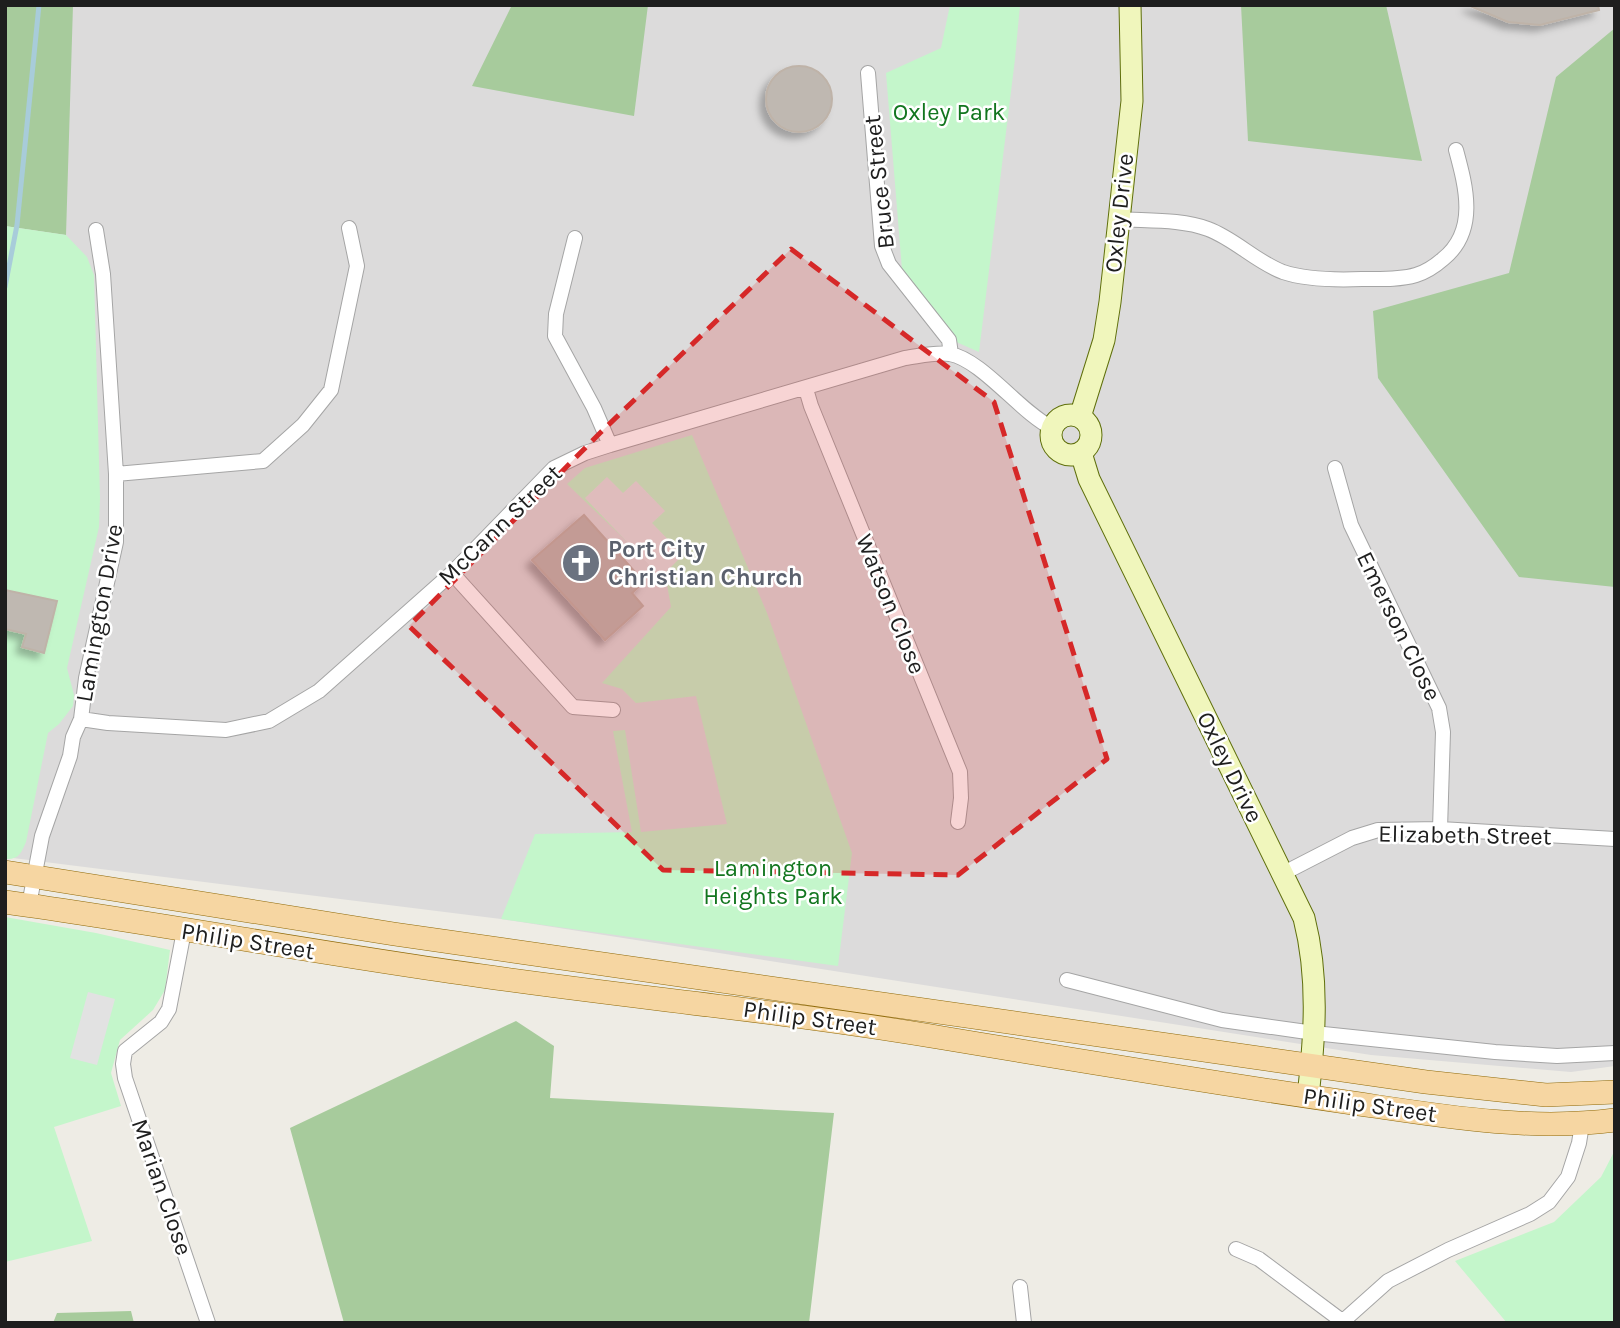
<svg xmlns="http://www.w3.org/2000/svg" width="1620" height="1328" font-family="Karla,sans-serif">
<defs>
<filter id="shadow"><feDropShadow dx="-6" dy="6" stdDeviation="3.5" flood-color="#0004"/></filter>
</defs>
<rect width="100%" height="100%" fill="#eeece5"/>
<path fill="#dcdbdb" d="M5 5H1615V1066L1571 1072 1371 1055 501 919 5 857Z"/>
<path fill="#a7cb9c" d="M5 5H73L66 235 5 226Z
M512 5H648L634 116 472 86Z
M1241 5H1386L1422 161 1248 141Z
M1615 28V587L1519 577 1378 378 1373 311 1509 273 1556 77Z
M516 1021 554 1046 550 1098 834 1113 809 1323H344L290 1128Z
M131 1311 134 1323H53L57 1313Z"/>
<path fill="#c4f6cb" d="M950 5H1020L1015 59 979 352 954 341 903 282 886 73 941 48Z
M5 226 66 235 87 257 94 275 100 498 99 527 67 668 74 695 73 706 59 724 48 733 26 842C21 853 19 860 5 859Z
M692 435 767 613 852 853 838 966 501 919 535 834 632 832 613 731 625 730 641 832 727 824 696 696 636 703 622 689 602 683 671 607 666 579 567 484 585 468Z
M5 917 96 933 170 950 165 990 153 1010 120 1040 111 1073 121 1106 54 1127 92 1241 5 1262Z
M1615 1150V1323H1507L1455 1261 1554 1222 1601 1177Z"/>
<path fill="#e2e2e2" d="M607 477 623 493 636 481 665 511 652 523 683 555 661 577 585 498Z
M88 992 115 999 97 1065 70 1058Z"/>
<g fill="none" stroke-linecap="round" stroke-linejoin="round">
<path stroke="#a8ccda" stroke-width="5" d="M5 287 17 225 39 5"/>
</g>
<path fill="#bfb8b1" stroke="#bfb3a8" stroke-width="2" filter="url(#shadow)" d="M1468 5H1598L1599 10 1540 25 1508 22Z
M766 99a33 33 0 1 1 66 0a33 33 0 1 1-66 0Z
M584 515 644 582 632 593 643 606 605 640 532 560Z
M5 590 57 601 44 653 22 647 26 634 5 629Z"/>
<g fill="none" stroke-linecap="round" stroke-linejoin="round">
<defs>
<path id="street" d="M868 73 882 246 889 264 949 340 951 354
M1118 219C1147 221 1182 219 1208 229 1235 239 1256 262 1283 272 1307 280 1337 280 1362 279 1380 279 1399 280 1416 275 1426 272 1435 266 1443 259 1478 231 1466 187 1456 150
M575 238 556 314 555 336 594 408 610 445
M806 389 811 406 960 772 961 798 958 822
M1335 468 1351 525 1439 708 1443 732 1440 829
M116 474 263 461 303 425 331 390 357 266 349 228
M452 573 573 707 613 710
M81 719 108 723 226 730 269 721 319 691 452 573 554 468 585 453 610 445 905 358C920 356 935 352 950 354 982 360 1020 412 1052 428
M1282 874 1352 838 1378 830 1440 829 1615 839
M29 905 42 836 70 756 73 737 81 719 86 678 116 542V474L103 274 96 230
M184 931 169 1009 161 1022 125 1051 123 1064 125 1078 208 1323
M1067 980 1222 1020 1314 1033 1495 1052 1557 1056 1615 1053
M1236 1249 1259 1259 1342 1321
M1020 1287 1024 1323
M1341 1323 1388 1281 1448 1250 1530 1214 1549 1202 1568 1177 1579 1143 1582 1124"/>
<path id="secondary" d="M1051 435a20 20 0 1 1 40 0a20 20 0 1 1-40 0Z
M1080 417 1104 340 1110 302 1132 101 1130 5
M1081 453 1089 479 1304 918C1319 977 1315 1036 1308 1096"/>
<path id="primary" d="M5 872 394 934 1426 1082 1546 1095 1615 1092
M5 902C164 924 322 954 482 976 635 998 790 1012 943 1038 1075 1060 1207 1082 1339 1101 1430 1114 1523 1132 1615 1120"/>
</defs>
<use href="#street" stroke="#a5a5a5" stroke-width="16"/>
<use href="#secondary" stroke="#5f6f0b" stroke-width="23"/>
<use href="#primary" stroke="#906a09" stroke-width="24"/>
<use href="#street" stroke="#fff" stroke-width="14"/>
<use href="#secondary" stroke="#f0f6bc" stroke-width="21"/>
<use href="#primary" stroke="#f6d6a2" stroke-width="23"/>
</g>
<path fill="#d62828" fill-opacity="0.2" stroke="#d62828" stroke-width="5" stroke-dasharray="14 9" stroke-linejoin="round" d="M791 249 994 402 1107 759 958 875 663 870 409 626 600 433Z"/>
<defs>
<symbol id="church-disc" viewBox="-11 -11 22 22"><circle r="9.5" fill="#6b7280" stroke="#fff"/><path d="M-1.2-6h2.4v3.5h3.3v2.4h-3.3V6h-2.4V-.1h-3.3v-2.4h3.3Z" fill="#fff"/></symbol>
</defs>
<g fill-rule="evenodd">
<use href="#church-disc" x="559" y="541" width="44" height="44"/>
</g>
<g text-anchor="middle" stroke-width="5" stroke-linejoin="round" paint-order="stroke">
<g font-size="24" fill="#12761f" stroke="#fff">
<text x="949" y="120">Oxley Park</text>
<text x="773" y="876">Lamington<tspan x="773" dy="28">Heights Park</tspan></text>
</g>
<g font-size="24" fill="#1e1e1e" stroke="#fff">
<text transform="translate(879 182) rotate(-96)" y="8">Bruce Street</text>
<text transform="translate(1119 213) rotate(-84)" y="8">Oxley Drive</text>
<text transform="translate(500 525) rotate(-44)" y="8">McCann Street</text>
<text transform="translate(891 604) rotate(68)" y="8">Watson Close</text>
<text transform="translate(99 613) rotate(-80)" y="8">Lamington Drive</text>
<text transform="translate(1399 626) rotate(64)" y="8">Emerson Close</text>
<text transform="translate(1230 767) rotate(64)" y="8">Oxley Drive</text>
<text transform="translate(1465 835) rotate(1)" y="8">Elizabeth Street</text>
<text transform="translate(248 941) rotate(9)" y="8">Philip Street</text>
<text transform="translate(810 1018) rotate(8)" y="8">Philip Street</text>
<text transform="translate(1370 1105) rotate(8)" y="8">Philip Street</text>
<text transform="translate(162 1187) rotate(71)" y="8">Marian Close</text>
</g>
<g font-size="24" font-weight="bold" fill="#5b616d" stroke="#fff" text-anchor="start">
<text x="608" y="557">Port City<tspan x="608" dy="28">Christian Church</tspan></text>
</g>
</g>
<rect width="1620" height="1328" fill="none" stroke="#1e1e1e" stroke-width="14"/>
</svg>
